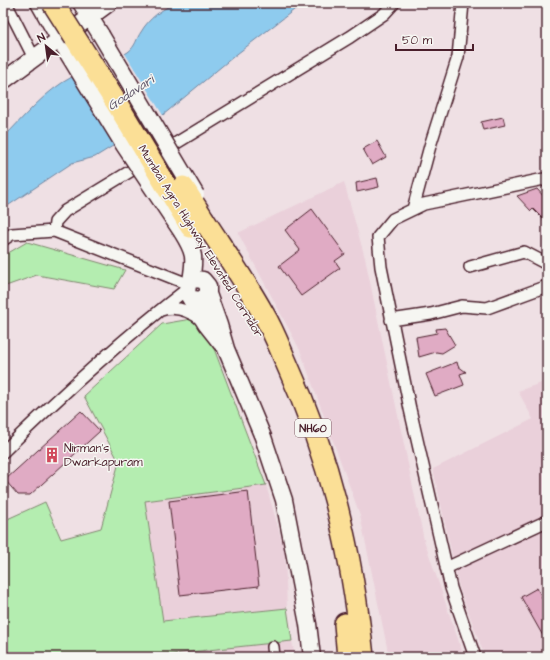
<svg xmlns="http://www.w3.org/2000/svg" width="550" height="660" font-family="'Architects Daughter',sans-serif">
<rect width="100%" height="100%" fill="#efe0e4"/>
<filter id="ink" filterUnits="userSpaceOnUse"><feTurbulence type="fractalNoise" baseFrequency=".025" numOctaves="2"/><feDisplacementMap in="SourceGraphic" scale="8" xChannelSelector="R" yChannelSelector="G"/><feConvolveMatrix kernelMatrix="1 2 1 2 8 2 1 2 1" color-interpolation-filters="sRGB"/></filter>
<g filter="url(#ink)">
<path fill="#ead0da" d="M344 182 365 258 424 540 464 657H389L360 515 300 350 238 233Z
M547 381V657H485L459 587 433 469 533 419 518 391Z
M266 485 285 552 287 608 163 621 145 501Z
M292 641 295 657 150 656Z"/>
<path fill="#b4edb0" stroke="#7f866e" d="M27 242 125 270 114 289 37 275 3 287V256Z
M191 319 208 333 266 485 145 501 163 621 287 608 292 641 143 657H3V521L45 502 61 539 101 528 119 462 84 396 162 324Z"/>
<path fill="#8ecbee" stroke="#7386a0" d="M176 3H303L233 57 163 115 95 157 72 163 3 209V138C24 117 45 91 72 77 89 67 112 63 128 52 136 46 136 39 141 32 149 18 162 9 176 3Z"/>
<path fill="#efe0e4" d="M124 52 164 117 128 139 85 69Z"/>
<path fill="#e0abc4" stroke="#4a1f2b" d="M503 117 505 125 483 130 481 122Z
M377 141 386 157 372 165 363 149Z
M377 178 379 187 357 192 356 183Z
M537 189 547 200V223L533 209 531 211 517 196Z
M312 209 345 254 335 261 340 268 301 296 279 266 300 250 285 230Z
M445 328 455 345 442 353 436 352 419 357 416 337 437 333 436 329Z
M457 362 458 366 466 372 460 374 464 385 435 396 426 374Z
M81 411 100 431 30 495H18L5 480Z
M248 491 259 586 180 595 169 501Z
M537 588 547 607V643L521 597Z"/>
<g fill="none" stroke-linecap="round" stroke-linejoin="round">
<defs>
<path id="street" d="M6 3 34 58
M413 209 430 146 458 57 463 3
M3 240 12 234 54 231
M470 267 524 252 547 264
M188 284 54 231 55 222 65 211 350 37 384 14 394 3
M161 310C176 305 190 311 202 320
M391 320 431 314 462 306 487 308 547 286
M3 452C61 395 122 339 187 289
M446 568 547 521
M273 647 274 657
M475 657 451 588 410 409 381 267 378 237 393 219 424 204 544 179 547 182"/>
<path id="secondary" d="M39 3 64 47
M81 3 101 35
M3 81 109 3
M182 232C195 253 195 257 191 281
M208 294 219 325 226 349 263 437 284 500 308 624 312 657
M193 299 201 300 208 294V286L203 280 194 279 191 281 188 284 187 293 206 324 221 343"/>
<path id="highway" d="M204 220C224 251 246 282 264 315 273 330 279 346 286 362 330 458 352 552 363 657
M345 624 348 657"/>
</defs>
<use href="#street" stroke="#4a1f2b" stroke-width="14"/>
<use href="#secondary" stroke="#4a1f2b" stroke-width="19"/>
<use href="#highway" stroke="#4a1f2b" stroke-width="24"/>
<use href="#street" stroke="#f6f6f2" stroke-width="11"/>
<use href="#secondary" stroke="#f6f6f2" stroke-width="16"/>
<use href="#highway" stroke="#fbdf96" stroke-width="21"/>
<defs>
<path id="secondary-bridge" d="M101 35 196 195
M67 52 124 145 182 232"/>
<path id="highway-bridge" d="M53 3 119 107 191 227
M183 187 204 220"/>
</defs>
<use href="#secondary-bridge" stroke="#4a1f2b" stroke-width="19" stroke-linecap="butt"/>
<use href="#highway-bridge" stroke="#4a1f2b" stroke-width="24" stroke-linecap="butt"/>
<use href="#secondary-bridge" stroke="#f6f6f2" stroke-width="16"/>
<use href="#highway-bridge" stroke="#fbdf96" stroke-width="21"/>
</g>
</g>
<defs>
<symbol id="building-bare" viewBox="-9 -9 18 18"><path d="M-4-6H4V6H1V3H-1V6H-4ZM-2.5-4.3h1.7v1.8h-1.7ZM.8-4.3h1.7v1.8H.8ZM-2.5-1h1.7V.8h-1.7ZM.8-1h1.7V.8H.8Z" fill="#d1495b" stroke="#f6f6f2" stroke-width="2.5" paint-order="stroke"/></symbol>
</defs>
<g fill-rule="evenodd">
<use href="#building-bare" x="41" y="444" width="22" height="22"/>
</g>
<g text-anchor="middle" stroke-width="3" stroke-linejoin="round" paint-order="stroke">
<rect fill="#f6f6f2" stroke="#7e6067" stroke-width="1" x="295" y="419" width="36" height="18" rx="3"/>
<g font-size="11" font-weight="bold" fill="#4a1f2b">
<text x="313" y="432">NH60</text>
</g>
<g font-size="12" fill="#4a1f2b" stroke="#f6f6f2">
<text transform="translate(201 241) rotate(58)" y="4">Mumbai Agra Highway Elevated Corridor</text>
</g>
<g font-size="12" fill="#4a1f2b" stroke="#f6f6f2" text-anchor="start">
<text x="64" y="452">Nirman's<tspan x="64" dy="14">Dwarkapuram</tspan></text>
</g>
<g font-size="13" font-style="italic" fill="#5e5366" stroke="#f6f6f2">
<text transform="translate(130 92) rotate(-33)" y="5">Godavari</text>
</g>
</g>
<rect width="550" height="660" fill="none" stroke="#f6f6f2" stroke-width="16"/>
<rect x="8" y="8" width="534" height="644" fill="none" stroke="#4a1f2b" stroke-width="1.5" filter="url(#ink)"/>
<g transform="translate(46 46) rotate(331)" stroke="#f6f6f2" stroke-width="3" paint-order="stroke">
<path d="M0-3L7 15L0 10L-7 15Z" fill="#4a1f2b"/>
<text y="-6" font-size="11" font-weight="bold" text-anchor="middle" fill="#4a1f2b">N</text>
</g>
<path d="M396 44v6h77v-6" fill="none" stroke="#4a1f2b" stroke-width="2"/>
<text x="402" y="44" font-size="12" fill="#4a1f2b" stroke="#f6f6f2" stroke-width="3" paint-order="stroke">50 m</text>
</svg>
